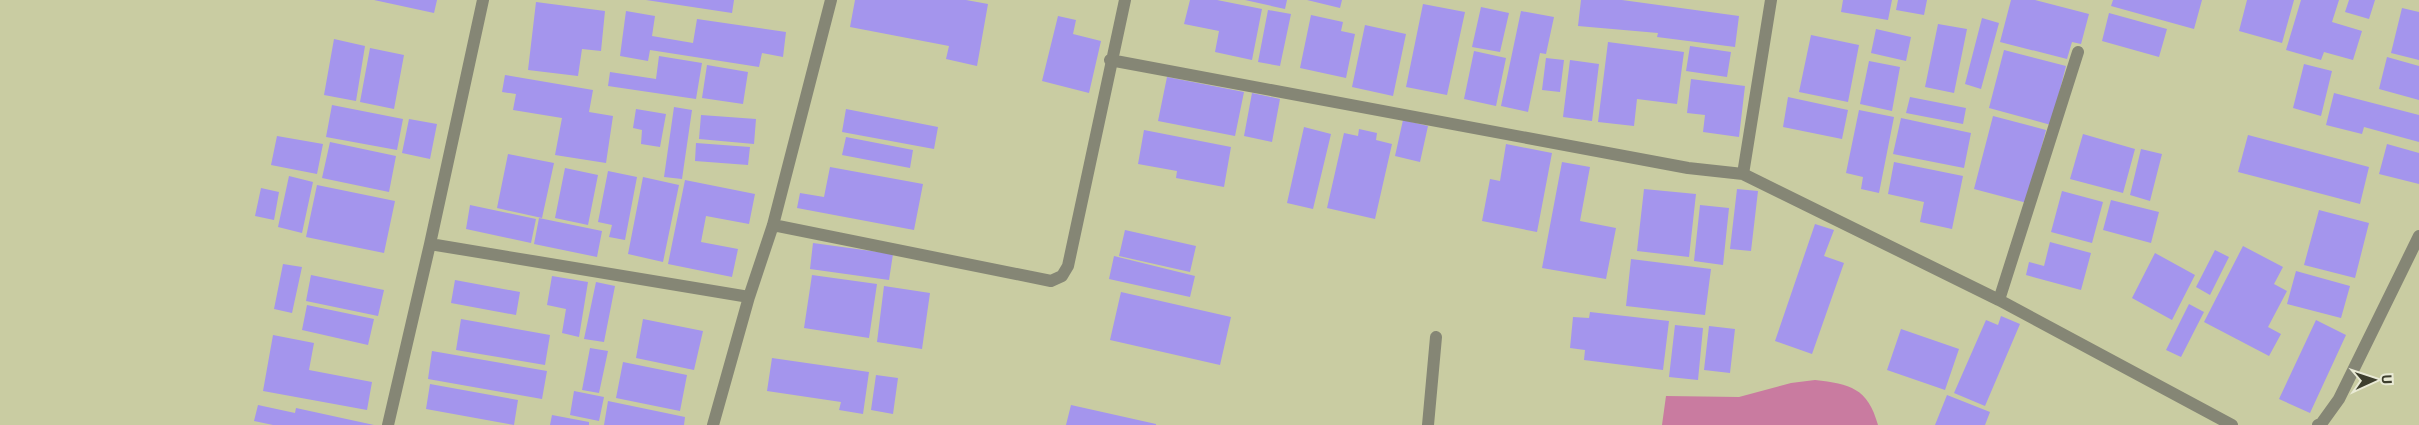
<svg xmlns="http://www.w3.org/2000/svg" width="2419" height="425" font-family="'Exo 2',sans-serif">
<rect width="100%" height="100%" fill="#c9cca2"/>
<path fill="#c97ba0" d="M1815 380C1850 384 1868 388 1878 425H1662L1666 396 1739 397 1791 383Z"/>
<path fill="#a495ed" d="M374 0H437L434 13Z
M646 0H734L732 13Z
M855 0H966L988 4 977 66 946 59 949 46 850 27Z
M1190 0H1217L1262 9 1252 60 1215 52 1219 31 1184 24Z
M1245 0H1287L1285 9Z
M1307 0H1342L1340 8Z
M1581 0H1622L1739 16 1735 47 1657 37 1658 33 1578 26Z
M1843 0H1892L1888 20 1841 12Z
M1898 0H1927L1924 15 1896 10Z
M2011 0H2035L2089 14 2081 44 2072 42 2067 59 2000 42Z
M2113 0H2202L2194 29 2111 6Z
M2247 0H2294L2282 43 2239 31Z
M2301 0H2339L2332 22 2362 31 2353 60 2324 52 2321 60 2286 50Z
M2349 0H2375L2369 19 2345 12Z
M536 2 605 11 601 51 582 49 578 76 528 70Z
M1423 4 1465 12 1447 95 1406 87Z
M1481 7 1509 13 1500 52 1472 47Z
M2402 8 2419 12V60L2391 53Z
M1268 10 1291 14 1280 66 1258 62Z
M626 11 655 16 652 36 693 43 697 19 786 32 783 57 762 53 759 67 650 50 648 61 620 56Z
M1521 11 1554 17 1546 54 1540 53 1528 112 1501 106Z
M2109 13 2167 29 2159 57 2102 41Z
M1311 15 1343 22 1341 31 1355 34 1346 78 1300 68Z
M1058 16 1076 20 1073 34 1101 41 1089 93 1042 81Z
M1982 18 1999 23 1981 89 1965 84Z
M1938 24 1967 29 1954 93 1925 87Z
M1365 25 1406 34 1393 96 1352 87Z
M1876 29 1911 37 1906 61 1871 53Z
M1811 35 1859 45 1848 102 1799 92Z
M334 39 365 46 356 101 324 95Z
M1608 42 1684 52 1677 104 1637 99 1634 126 1598 122Z
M1690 46 1731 52 1727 77 1686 71Z
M370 48 404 55 394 109 360 102Z
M2004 50 2066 66 2051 125 1989 108Z
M1474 51 1506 58 1496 106 1464 99Z
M659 56 702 63 696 99 608 86 610 72 656 79Z
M2387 57 2419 66V100L2379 89Z
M1546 58 1564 60 1560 92 1542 90Z
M1570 60 1599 64 1592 121 1563 117Z
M1869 61 1900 67 1892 111 1860 104Z
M2304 64 2332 71 2321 116 2293 108Z
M707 65 748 72 743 104 702 98Z
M505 75 593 90 589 112 613 116 606 163 555 155 562 118 513 110 516 94 502 92Z
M1167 77 1244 92 1235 136 1158 121Z
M1691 79 1745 86 1739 137 1703 132 1705 115 1687 113Z
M1252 93 1280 99 1272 142 1244 136Z
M2334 93 2419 115V142L2364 127 2362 134 2326 125Z
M1788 97 1848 110 1842 139 1783 127Z
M1910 97 1966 108 1963 124 1906 113Z
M332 105 403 119 397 150 326 137Z
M674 107 692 110 682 179 664 177Z
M636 109 666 114 660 147 641 144 642 130 633 128Z
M846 109 938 127 934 149 842 132Z
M1859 110 1894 117 1879 193 1861 189 1863 177 1846 173Z
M701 115 756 119 754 144 699 139Z
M1993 116 2046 130 2027 203 1974 189Z
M1901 118 1971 133 1964 168 1893 154Z
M409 119 437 124 430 159 402 153Z
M1403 120 1428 126 1420 162 1395 156Z
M1304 127 1331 134 1313 209 1287 203Z
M1359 129 1377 133 1376 140 1392 144 1375 219 1327 208 1344 133 1358 136Z
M1144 130 1231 147 1224 187 1176 178 1177 171 1138 164Z
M2083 134 2135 149 2123 193 2070 179Z
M2248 135 2369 167 2360 204 2238 172Z
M277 136 323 144 317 174 271 165Z
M846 137 913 150 910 168 842 155Z
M330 142 396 156 389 192 322 178Z
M696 143 750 147 748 165 695 161Z
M1506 144 1552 153 1537 232 1482 221 1490 179 1500 181Z
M2387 144 2419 153V184L2379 174Z
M2141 149 2162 154 2150 201 2130 195Z
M508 154 554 163 542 218 497 208Z
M1562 162 1590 167 1580 221 1616 228 1606 279 1542 268Z
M1894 162 1963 176 1952 229 1920 222 1924 202 1888 194Z
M830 167 923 184 914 230 797 208 800 193 824 197Z
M565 168 598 175 588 225 555 218Z
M608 171 637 177 625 240 609 237 612 225 598 222Z
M289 176 313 182 302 233 278 227Z
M643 177 679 185 663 262 628 254Z
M685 180 755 194 749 224 706 216 701 242 738 249 732 277 668 264Z
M317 185 395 201 384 253 306 237Z
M261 188 279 192 274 220 255 216Z
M1644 189 1696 194 1689 257 1637 251Z
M1737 189 1758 191 1751 251 1730 249Z
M2062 191 2103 202 2092 243 2051 232Z
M2111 200 2159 212 2151 243 2103 230Z
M470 205 536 219 531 243 466 229Z
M1700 205 1729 208 1723 265 1694 261Z
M2319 210 2369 223 2355 278 2304 265Z
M539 218 602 231 597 257 534 244Z
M1815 224 1834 230 1824 256 1844 263 1812 354 1775 341Z
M1125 230 1196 246 1190 272 1119 256Z
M2050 242 2091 253 2081 290 2026 275 2029 262 2044 266Z
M813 243 893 254 889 280 810 269Z
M2243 246 2283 267 2274 284 2287 291 2268 327 2281 334 2269 356 2204 322Z
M2215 250 2229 257 2210 295 2196 287Z
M2155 253 2195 275 2172 320 2132 298Z
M1114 256 1195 276 1190 297 1109 279Z
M1631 259 1711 269 1705 315 1626 306Z
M283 264 302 267 292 313 274 309Z
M2296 271 2350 286 2341 318 2287 304Z
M311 275 384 290 378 316 306 301Z
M812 275 877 284 869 338 804 328Z
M552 276 588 282 579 337 562 333 566 309 547 305Z
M455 280 520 292 516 315 451 303Z
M596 282 615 286 604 342 584 339Z
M884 286 930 293 922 349 877 342Z
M1121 292 1231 317 1220 365 1110 340Z
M2189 304 2204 312 2181 357 2166 350Z
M307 305 374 319 368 345 302 330Z
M1590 312 1669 321 1663 370 1584 360 1585 350 1570 348 1573 317 1589 318Z
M2001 316 2020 324 1985 406 1954 393 1986 320 1998 325Z
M461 319 550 335 545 365 456 350Z
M643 319 703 331 694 370 636 358Z
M2316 320 2346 335 2310 413 2279 399Z
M1675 325 1703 328 1698 380 1669 377Z
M1709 326 1735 329 1730 373 1704 370Z
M1901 329 1959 349 1945 390 1887 370Z
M273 335 314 343 309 370 372 382 367 410 263 391Z
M590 348 608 351 599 393 582 390Z
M432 351 547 371 542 399 428 379Z
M772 358 869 372 863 414 839 410 841 402 767 391Z
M623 362 687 375 680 411 616 398Z
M876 375 898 378 893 414 871 410Z
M430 384 518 400 514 425 426 409Z
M574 391 604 397 599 421 570 415Z
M1947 395 1990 412 1985 425H1935Z
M608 401 685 417 684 425H604Z
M258 405 295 413 296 408 374 425H273L254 421Z
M1071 405 1156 424V425H1066Z
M552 415 589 422V425H550Z"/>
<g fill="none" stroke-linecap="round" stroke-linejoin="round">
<path stroke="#858675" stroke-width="12" d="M1110 60 1688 168 1743 174 1999 300 2232 425
M1743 174 1771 0
M773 225 1051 281 1062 276 1068 266 1125 0
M430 244 749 297
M1999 300 2078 52
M388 425 430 244 483 0
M713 425 749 297 773 225 831 0
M1428 425 1436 337
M2318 425 2321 424 2339 399 2419 236"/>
</g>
<g transform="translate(2374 380) rotate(87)" stroke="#e9ead5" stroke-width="4" paint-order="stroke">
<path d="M0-4L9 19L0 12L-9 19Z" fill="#3d3e2d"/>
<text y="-8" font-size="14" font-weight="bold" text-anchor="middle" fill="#3d3e2d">U</text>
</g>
</svg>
